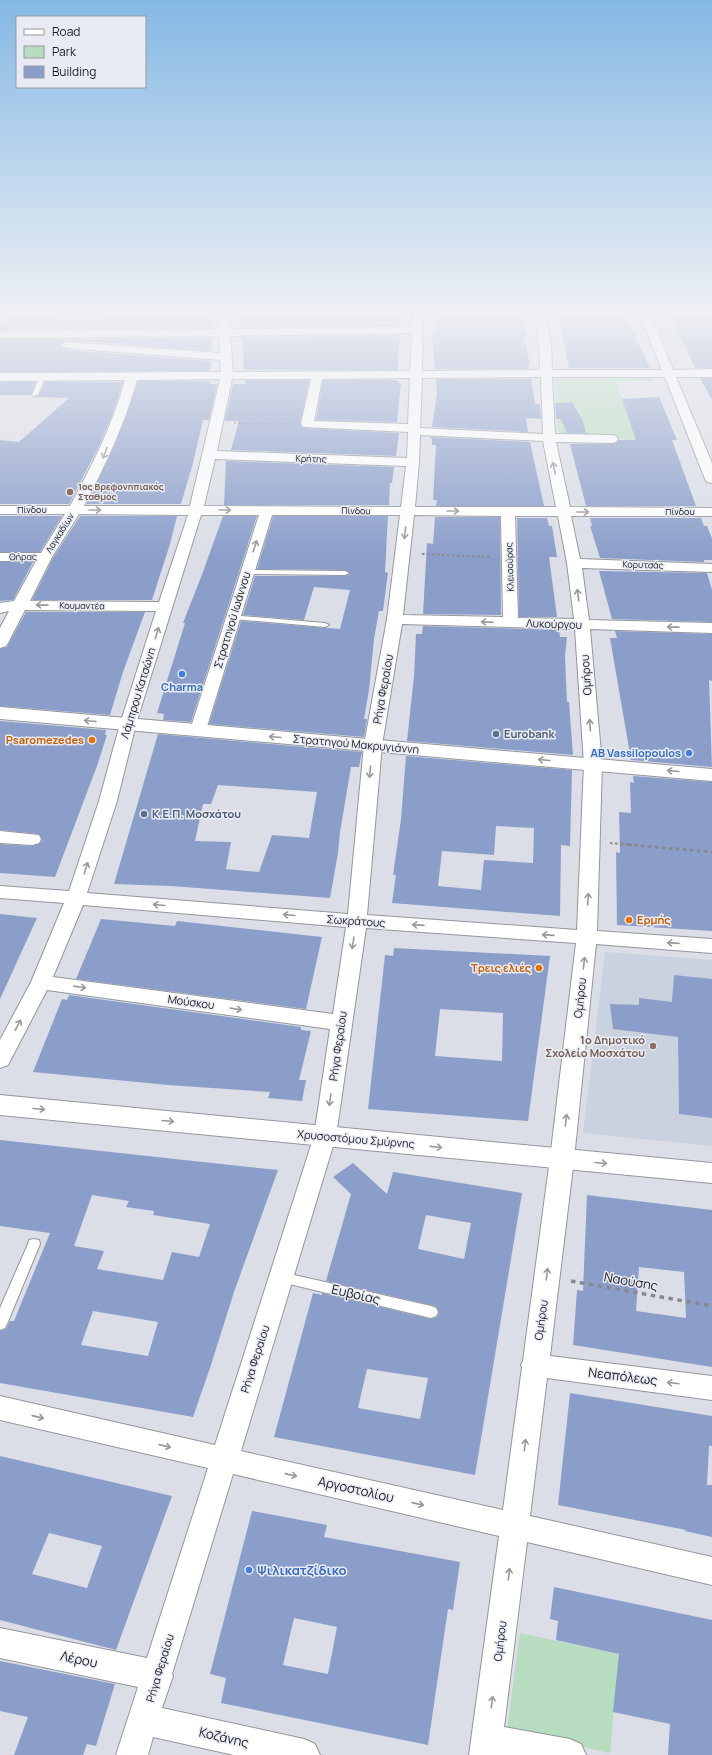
<svg xmlns="http://www.w3.org/2000/svg" width="712" height="1755" font-family="Manrope,sans-serif">
<rect width="100%" height="100%" fill="#dbdee6"/>
<path fill="#cad1df" d="M712 328V347L666 348 659 329Z
M605 952 712 960V1146L583 1133Z"/>
<path fill="#b8dcbf" d="M650 376 652 381 616 382 626 410H640L651 440 559 437 555 377Z
M520 1633 619 1654 610 1753 507 1730Z"/>
<path fill="#8b9eca" fill-rule="evenodd" d="M5 312H63L62 320 102 319 104 312H206L208 321H213L212 328 0 330V326Z
M241 312H276V316L334 315V317L373 316V313H400L402 326 241 327Z
M438 312H523L528 337H524L530 364H528L529 369H435L432 333H434L435 317H438Z
M624 312 650 368H569L557 313Z
M669 312H712V368H695Z
M401 335 398 358V370H244L242 337Z
M212 338 211 351 66 340 59 344 66 350 211 361 210 371 0 372V339Z
M700 378H712V400Z
M436 379H531L535 404H540L541 419 526 418 528 432 432 427 437 394Z
M245 380H309L300 424 302 428 399 433 396 456 231 450 239 421H225L233 384H245Z
M323 380H398L399 383H401L397 422 316 420Z
M138 381H210V384H217L209 420H203L193 463 181 504H86L115 445Z
M0 382H36L31 395H0Z
M45 382H123L113 413 100 444 69 504H0V440L19 442 69 398 35 397 39 396Z
M659 397 677 440H672L696 506H586L570 444H612L616 443 619 440H636L622 399Z
M572 402 583 421 586 433H567L561 419H556L555 403Z
M430 437 530 442 544 506H436L437 500H433L436 445H432V439L430 438Z
M226 461 394 467 392 483H390L389 505H224Z
M0 516H62L40 552H0Z
M80 516H177L170 544 152 600H32L53 558Z
M223 516H257L191 722 163 720 164 714 157 713 185 623H183L203 572Z
M273 516H388L385 572 388 573 383 611H379L374 639 369 690 364 719H367L364 737 209 724 241 621 340 629 350 590 314 587 304 620 243 615 255 576H345L350 574 345 570 257 569Z
M435 517H500L501 615 423 614 427 543 433 544Z
M517 518H547L549 526H552L557 557H549L557 617H519Z
M590 518H701L704 526H707L712 538V560H704V562L600 558 590 526H592Z
M0 562H33L13 600 0 601Z
M599 571 707 573 712 590V622L612 619Z
M26 612H145L123 672 110 715 0 706V649L7 647Z
M423 626 559 630 560 637H567L565 656 567 702H569L573 755 407 741 414 676 416 634H422Z
M615 631 712 634V681L709 680 712 767 631 760 610 638H617Z
M0 721 106 730 105 735H107L97 766 55 877 0 873V844L32 846 39 844 42 840 39 834 0 830Z
M158 734 362 752 359 767H351L340 832 338 853 330 898 171 886 114 884ZM218 785 317 792 309 838 272 835 259 872 226 869 231 842 195 841 203 804H211Z
M406 756 572 770 570 846 561 845 560 916 392 903 396 875H393L401 819ZM496 826 534 828 533 863 484 860 481 890 438 886 442 851 494 855Z
M633 776 712 782V931L617 925 616 852 620 853 619 812 631 813 630 782 634 783Z
M0 914 37 918 0 999Z
M101 919 175 926 177 921 322 937 306 1009 76 979Z
M394 948 550 956 528 1121 368 1109 385 955 393 956ZM440 1009 503 1013 502 1061 435 1056Z
M674 975 712 979V1118L679 1114 678 1037 613 1029 610 1004 639 1005V998L672 1002Z
M69 995 301 1027V1030L311 1031 299 1080H306L302 1101 268 1098 270 1092 168 1085 33 1072 62 999 67 1000Z
M0 1140 278 1170 234 1292 210 1368 193 1417 0 1383V1331L6 1329 10 1321H14L50 1233 0 1226ZM92 1195 129 1201 126 1207 154 1211 153 1215 210 1224 199 1257 172 1252 163 1280 97 1269 104 1251 74 1246ZM93 1311 158 1322 148 1356 81 1345Z
M353 1163 387 1194 393 1172 522 1193 475 1475 274 1437 313 1293 322 1295V1293L431 1319 437 1317 439 1313 437 1307 431 1305 326 1281 351 1194 333 1177ZM426 1215 471 1223 464 1259 418 1249ZM367 1369 428 1378 420 1419 358 1408Z
M587 1195 712 1210V1367L573 1345 577 1290 583 1291ZM639 1267 684 1272 686 1318 636 1311Z
M570 1393 712 1416V1446H709L707 1485H712V1537L685 1531 686 1530 558 1505Z
M0 1456 172 1496 116 1650 0 1620ZM49 1533 102 1546 87 1588 32 1574Z
M252 1511 327 1525 324 1537 460 1562 453 1610 448 1609 428 1745 221 1703 226 1678 210 1674ZM294 1618 337 1627 328 1674 283 1665Z
M554 1587 712 1620V1755H668L670 1724 613 1712 619 1654 556 1640 558 1621 550 1619Z
M0 1661 115 1684 96 1746 87 1744 83 1755H14L28 1717 0 1711Z"/>
<g fill="none" stroke-linecap="round" stroke-linejoin="round">
<defs>
<path id="lane" d="M40 376 45 377 38 395 33 396 32 395Z
M244 570 345 571 349 573 345 575 247 574 243 572Z
M230 615 325 623 329 625 325 627 233 619H230Z
M34 1239 39 1240 40 1244 7 1324 5 1328 0 1330V1308L28 1244 29 1240Z
M281 1272 431 1306 436 1308 438 1312 436 1316 431 1318 281 1282 276 1281 274 1277 276 1273Z"/>
<path id="street" d="M218 312H228L230 329 412 327 413 312H423L422 371 540 370 539 343 534 312H544L551 343 552 370H662L639 312H650L673 370 712 369V377H676L712 463V483L707 482 705 479 665 377H552L555 434 612 435 616 436 618 439 616 442 612 443 556 442 570 507 712 508V516H571L580 559 712 564V572L582 568 589 620 712 623V633L590 629 602 764 597 931 712 939V953L596 944 574 1159 550 1356 712 1376V1400L547 1378 530 1516 712 1557V1585L527 1542 504 1727 570 1739 581 1744 586 1755H469L499 1536 233 1474 172 1674 173 1676 162 1708 304 1739 315 1744 320 1755H234L153 1737 148 1755H116L138 1687 0 1658V1628L147 1658 208 1468 0 1420V1396L215 1445 314 1136 330 1029 47 990 8 1065 0 1068V1040L31 982 64 903 0 898V886L69 891 99 801 120 724 156 611 25 610 8 643 6 646 0 648V628L9 611 0 613V603L14 601 36 561H0V553H41L65 514H0V506H70C93 464 112 426 125 380L0 381V373L221 372 220 360 66 348 60 345 66 342 220 353 219 336 0 338V332L219 329ZM412 333 410 371 233 372 230 336ZM541 377 543 434 420 428 422 378ZM410 378 408 424 314 421 322 379ZM220 379 190 506H84C106 464 124 426 137 380ZM232 379H311L301 424 303 427 408 432 407 458 217 451ZM420 435 543 441 556 507H415L419 462ZM215 459 406 466 401 507 204 506ZM79 514 188 515 159 602 30 601 52 557ZM201 515H259L190 730 192 734 198 735 204 734 206 730 272 515H400L387 619 364 745 348 914 87 893 117 801 136 724ZM414 515 501 516 503 617 403 615ZM515 516H558L567 563 574 619 518 618ZM402 624 575 629 584 764 577 930 367 915 382 745ZM83 905 346 927 333 1014 53 977ZM366 928 576 943 550 1159 523 1361 521 1365 522 1367 503 1510 241 1451 336 1136Z
M0 831 39 835 41 839 39 843 32 845 0 843Z"/>
<path id="secondary" d="M0 707 712 769V781L0 719Z
M0 1095 712 1163V1183L0 1115Z"/>
</defs>
<use href="#lane" stroke="#93969d" stroke-width="2"/>
<use href="#street" stroke="#93969d" stroke-width="2"/>
<use href="#secondary" stroke="#93969d" stroke-width="2"/>
<path stroke="#87898f" stroke-width="1.5" stroke-dasharray="2 2" stroke-linecap="butt" d="M234 423 291 424"/>
<path stroke="#87898f" stroke-width="2" stroke-dasharray="2.5 2.5" stroke-linecap="butt" d="M422 554 491 557
M610 843 632 845"/>
<path stroke="#87898f" stroke-width="3" stroke-dasharray="3.5 3.5" stroke-linecap="butt" d="M620 844 712 852"/>
<path stroke="#87898f" stroke-width="3.5" stroke-dasharray="4.5 4.5" stroke-linecap="butt" d="M571 1281 712 1306"/>
<use href="#lane" fill="#fff" fill-rule="evenodd"/>
<use href="#street" fill="#fff" fill-rule="evenodd"/>
<use href="#secondary" fill="#fff" fill-rule="evenodd"/>
</g>
<defs><path id="oneway-shaft" d="M-6 0H5M1.5-3L5.5 0L1.5 3" fill="none" stroke-width="1.6" stroke-linecap="round" stroke-linejoin="round"/></defs>
<g stroke="#99999b">
<use href="#oneway-shaft" transform="translate(105 453) rotate(111)"/>
<use href="#oneway-shaft" transform="translate(554 468) rotate(-102)"/>
<use href="#oneway-shaft" transform="translate(95 510)"/>
<use href="#oneway-shaft" transform="translate(225 510)"/>
<use href="#oneway-shaft" transform="translate(453 511)"/>
<use href="#oneway-shaft" transform="translate(583 512)"/>
<use href="#oneway-shaft" transform="translate(405 533) rotate(96)"/>
<use href="#oneway-shaft" transform="translate(255 546) rotate(-72)"/>
<use href="#oneway-shaft" transform="translate(578 595) rotate(-98)"/>
<use href="#oneway-shaft" transform="translate(42 605) rotate(-179)"/>
<use href="#oneway-shaft" transform="translate(487 622) rotate(-178)"/>
<use href="#oneway-shaft" transform="translate(673 627) rotate(-179)"/>
<use href="#oneway-shaft" transform="translate(157 633) rotate(-73)"/>
<use href="#oneway-shaft" transform="translate(90 721) rotate(-175)"/>
<use href="#oneway-shaft" transform="translate(590 725) rotate(-94)"/>
<use href="#oneway-shaft" transform="translate(275 737) rotate(-175)"/>
<use href="#oneway-shaft" transform="translate(544 760) rotate(-175)"/>
<use href="#oneway-shaft" transform="translate(673 771) rotate(-175)"/>
<use href="#oneway-shaft" transform="translate(370 772) rotate(95)"/>
<use href="#oneway-shaft" transform="translate(86 868) rotate(-72)"/>
<use href="#oneway-shaft" transform="translate(588 899) rotate(-87)"/>
<use href="#oneway-shaft" transform="translate(159 905) rotate(-175)"/>
<use href="#oneway-shaft" transform="translate(289 915) rotate(-175)"/>
<use href="#oneway-shaft" transform="translate(418 925) rotate(-176)"/>
<use href="#oneway-shaft" transform="translate(548 935) rotate(-176)"/>
<use href="#oneway-shaft" transform="translate(353 943) rotate(99)"/>
<use href="#oneway-shaft" transform="translate(673 943) rotate(-176)"/>
<use href="#oneway-shaft" transform="translate(584 963) rotate(-84)"/>
<use href="#oneway-shaft" transform="translate(80 987) rotate(8)"/>
<use href="#oneway-shaft" transform="translate(236 1009) rotate(8)"/>
<use href="#oneway-shaft" transform="translate(18 1025) rotate(-62)"/>
<use href="#oneway-shaft" transform="translate(330 1100) rotate(98)"/>
<use href="#oneway-shaft" transform="translate(39 1109) rotate(5)"/>
<use href="#oneway-shaft" transform="translate(566 1120) rotate(-84)"/>
<use href="#oneway-shaft" transform="translate(168 1121) rotate(5)"/>
<use href="#oneway-shaft" transform="translate(436 1147) rotate(6)"/>
<use href="#oneway-shaft" transform="translate(601 1163) rotate(5)"/>
<use href="#oneway-shaft" transform="translate(547 1274) rotate(-82)"/>
<use href="#oneway-shaft" transform="translate(673 1383) rotate(-173)"/>
<use href="#oneway-shaft" transform="translate(38 1417) rotate(13)"/>
<use href="#oneway-shaft" transform="translate(525 1445) rotate(-83)"/>
<use href="#oneway-shaft" transform="translate(165 1446) rotate(13)"/>
<use href="#oneway-shaft" transform="translate(291 1475) rotate(13)"/>
<use href="#oneway-shaft" transform="translate(418 1504) rotate(13)"/>
<use href="#oneway-shaft" transform="translate(509 1574) rotate(-83)"/>
<use href="#oneway-shaft" transform="translate(492 1702) rotate(-83)"/>
</g>
<linearGradient id="sky" x2="0" y2="1"><stop stop-color="#84b8e4"/><stop offset="0.56" stop-color="#eff0f4"/><stop offset="1" stop-color="#eff0f4" stop-opacity="0"/></linearGradient>
<rect width="712" height="558" fill="url(#sky)"/>
<g fill="#8d6e63" stroke="#e8ebf3" stroke-width="1.5">
<circle cx="70" cy="492" r="4"/>
<circle cx="653" cy="1046" r="4"/>
</g>
<g fill="#3f7fe0" stroke="#e8ebf3" stroke-width="1.5">
<circle cx="182" cy="674" r="4"/>
<circle cx="689" cy="753" r="4"/>
<circle cx="249" cy="1570" r="4"/>
</g>
<g fill="#5c6f8a" stroke="#e8ebf3" stroke-width="1.5">
<circle cx="496" cy="734" r="4"/>
<circle cx="144" cy="814" r="4"/>
</g>
<g fill="#e8710a" stroke="#e8ebf3" stroke-width="1.5">
<circle cx="92" cy="740" r="4"/>
<circle cx="629" cy="920" r="4"/>
<circle cx="539" cy="968" r="4"/>
</g>
<g text-anchor="middle" stroke-width="3" stroke-linejoin="round" paint-order="stroke">
<g font-size="9" fill="#1c1d20" stroke="#e8ebf3">
<text transform="translate(311 459) rotate(2)" y="3">Κρήτης</text>
<text x="32" y="513">Πίνδου</text>
<text transform="translate(356 511) rotate(1)" y="3">Πίνδου</text>
<text x="680" y="515">Πίνδου</text>
<text transform="translate(60 533) rotate(-58)" y="3">Λαγκαδίων</text>
<text transform="translate(23 557) rotate(-1)" y="3">Θήρας</text>
<text transform="translate(643 565) rotate(2)" y="3">Κορυτσάς</text>
<text transform="translate(510 567) rotate(-92)" y="3">Κλεισούρας</text>
<text transform="translate(82 606) rotate(1)" y="3">Κουμαντέα</text>
</g>
<g font-size="9" font-weight="bold" fill="#785e54" stroke="#e8ebf3" text-anchor="start">
<text x="78" y="490">1ος Βρεφονηπιακός<tspan x="78" dy="10">Σταθμός</tspan></text>
</g>
<g font-size="11" fill="#1c1d20" stroke="#e8ebf3">
<text transform="translate(232 620) rotate(-73)" y="4">Στρατηγού Ιωάννου</text>
<text transform="translate(554 624) rotate(2)" y="4">Λυκούργου</text>
<text transform="translate(586 675) rotate(-94)" y="4">Ομήρου</text>
<text transform="translate(383 689) rotate(-80)" y="4">Ρήγα Φεραίου</text>
<text transform="translate(138 693) rotate(-73)" y="4">Λάμπρου Κατσώνη</text>
<text transform="translate(356 744) rotate(5)" y="4">Στρατηγού Μακρυγιάννη</text>
<text transform="translate(356 921) rotate(4)" y="4">Σωκράτους</text>
<text transform="translate(580 998) rotate(-84)" y="4">Ομήρου</text>
<text transform="translate(191 1002) rotate(8)" y="4">Μούσκου</text>
<text transform="translate(338 1046) rotate(-82)" y="4">Ρήγα Φεραίου</text>
<text transform="translate(356 1139) rotate(5)" y="4">Χρυσοστόμου Σμύρνης</text>
<text transform="translate(541 1320) rotate(-82)" y="4">Ομήρου</text>
<text transform="translate(255 1359) rotate(-72)" y="4">Ρήγα Φεραίου</text>
<text transform="translate(500 1641) rotate(-83)" y="4">Ομήρου</text>
<text transform="translate(160 1668) rotate(-73)" y="4">Ρήγα Φεραίου</text>
</g>
<g font-size="11" font-weight="bold" fill="#366cbe" stroke="#e8ebf3">
<text x="182" y="691">Charma</text>
<text x="681" y="757" text-anchor="end">AB Vassilopoulos</text>
</g>
<g font-size="11" font-weight="bold" fill="#4e5e75" stroke="#e8ebf3" text-anchor="start">
<text x="504" y="738">Eurobank</text>
<text x="152" y="818">Κ.Ε.Π. Μοσχάτου</text>
</g>
<g font-size="11" font-weight="bold" fill="#c56008" stroke="#e8ebf3" text-anchor="end">
<text x="84" y="744">Psaromezedes</text>
<text x="637" y="924" text-anchor="start">Ερμής</text>
<text x="531" y="972">Τρεις ελιές</text>
</g>
<g font-size="11" font-weight="bold" fill="#785e54" stroke="#e8ebf3" text-anchor="end">
<text x="645" y="1044">1ο Δημοτικό<tspan x="645" dy="13">Σχολείο Μοσχάτου</tspan></text>
</g>
<g font-size="13" fill="#1c1d20" stroke="#e8ebf3">
<text transform="translate(631 1281) rotate(10)" y="5">Ναούσης</text>
<text transform="translate(356 1294) rotate(13)" y="5">Ευβοίας</text>
<text transform="translate(623 1376) rotate(7)" y="5">Νεαπόλεως</text>
<text transform="translate(356 1489) rotate(13)" y="5">Αργοστολίου</text>
<text transform="translate(79 1659) rotate(12)" y="5">Λέρου</text>
<text transform="translate(224 1737) rotate(13)" y="5">Κοζάνης</text>
</g>
<g font-size="13" font-weight="bold" fill="#366cbe" stroke="#e8ebf3" text-anchor="start">
<text x="257" y="1575">Ψιλικατζίδικο</text>
</g>
</g>
<rect x="16" y="16" width="130" height="72" fill="#e8ebf3" stroke="#96999f"/>
<rect x="24" y="29" width="20" height="6" fill="#ffffff" stroke="#96999f"/>
<text x="52" y="36" font-size="12" fill="#1c1d20">Road</text>
<rect x="24" y="46" width="20" height="12" fill="#b8dcbf" stroke="#96999f"/>
<text x="52" y="56" font-size="12" fill="#1c1d20">Park</text>
<rect x="24" y="66" width="20" height="12" fill="#8b9eca" stroke="#96999f"/>
<text x="52" y="76" font-size="12" fill="#1c1d20">Building</text>
</svg>
